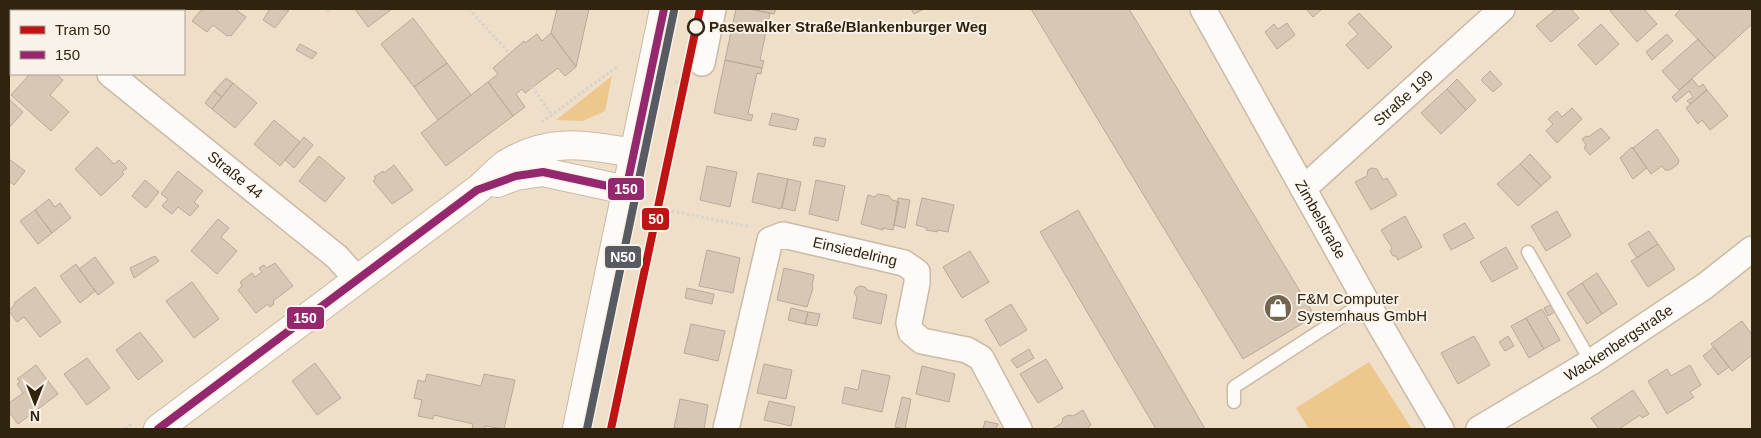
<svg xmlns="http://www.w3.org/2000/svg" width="1761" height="438" font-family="Arial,sans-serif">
<rect width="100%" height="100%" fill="#efdec8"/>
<path fill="#eec78c" d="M612 76 605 111 583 121 556 120Z
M1369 362 1412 429H1309L1296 408Z"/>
<path fill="#d9c7b6" stroke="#baa999" d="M135 9H152L150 11H139Z
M202 9H235L246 17 231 36 228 35 227 36 213 25 207 32 192 21Z
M270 9 289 10 275 28 263 20Z
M355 9H392L368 27Z
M557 9H589L576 67 551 33Z
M736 9H749L770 13 760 60 764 61 762 68 725 60Z
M749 9H776L774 14Z
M911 9H924L914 14Z
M1031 9H1129L1315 316 1243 359Z
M1306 9H1322L1313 17Z
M1556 9H1571L1579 18 1551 42 1536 26Z
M1613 9H1644L1657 24 1637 42 1610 11Z
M1681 9H1752V24L1715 58 1675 15Z
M1359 13 1392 47 1368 69 1346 45 1358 34 1348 23Z
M413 18 447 63 414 87 381 44Z
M1287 23 1295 35 1277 49 1265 32 1274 24 1278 29Z
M1601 24 1619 44 1596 65 1578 45Z
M551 33 576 67 565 76 558 68 525 93 522 89 516 94 525 107 513 116 488 82 498 74 493 68 524 41 525 43 537 34 542 41Z
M1667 34 1673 41 1652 60 1646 52Z
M1698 39 1715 58 1679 90 1662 71Z
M300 44 317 53 312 59 296 50Z
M725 60 762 68 761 74 757 73 748 114 753 115 751 121 714 113Z
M447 63 471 95 438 120 414 87Z
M1490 71 1502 84 1493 92 1481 80Z
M30 74H56L63 80 50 95 69 112 51 131 11 95Z
M226 78 233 83 222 97 214 91Z
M1457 79 1476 100 1466 110 1447 89Z
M1692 79 1699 87 1703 84 1707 90 1690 104 1687 101 1693 97 1689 91 1676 102 1672 97Z
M488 82 513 116 446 166 421 133Z
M233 83 257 103 235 128 212 109Z
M1447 89 1466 110 1441 134 1421 113Z
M1707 90 1728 116 1710 130 1702 120 1698 124 1686 108Z
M214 91 222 97 212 109 205 103Z
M9 99 23 112 9 128Z
M1572 108 1582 119 1557 143 1546 131 1553 124 1548 119 1557 111 1562 117Z
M772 113 799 119 796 130 769 125Z
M274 120 300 142 280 166 254 144Z
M1601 128 1610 138 1590 155 1584 148 1586 145 1582 139 1586 136 1588 137Z
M1657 129 1679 160 1678 164 1670 170H1665L1662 166 1651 174 1633 148Z
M304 137 313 145 294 168 285 160Z
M815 137 826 139 824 147 813 145Z
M97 147 114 164 119 160 127 168 122 172 124 174 101 196 75 169Z
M1632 147 1647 168 1633 179 1620 158Z
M1530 154 1551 177 1541 186 1520 164Z
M319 156 345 178 325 202 299 181Z
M9 159 25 171 14 185 9 181Z
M1520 164 1541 186 1518 206 1497 184Z
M394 165 413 190 392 204 373 181 376 179 374 177 383 171 384 173Z
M707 166 737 172 730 207 700 200Z
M1372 168 1377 169 1383 180 1387 178 1397 195 1371 210 1355 182 1367 176 1368 170Z
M178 171 203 191 194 202 199 206 190 216 178 207 172 214 162 206 168 199 161 194Z
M758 173 788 179 781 209 752 202Z
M788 179 801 182 795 211 782 208Z
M145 180 159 192 146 208 132 196Z
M816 180 845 186 838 221 809 214Z
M878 194 889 196 892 200 899 202 893 230 883 228V230L861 224 868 195 874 197Z
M898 198 910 200 905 228 894 225Z
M922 198 954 205 948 232 937 230V232L926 230 927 228 916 225Z
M49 199 55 207 60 203 71 218 52 233 35 210Z
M35 210 52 233 38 244 20 221Z
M1078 210 1205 429H1156L1040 232Z
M1557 211 1571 236 1546 251 1531 226Z
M1405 216 1422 247 1398 260 1396 256H1393L1390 251 1392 248 1381 230Z
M218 219 229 228 221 237 237 251 217 274 191 251Z
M1465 223 1474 238 1451 250 1443 235Z
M1649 231 1658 244 1637 258 1628 244Z
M1658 244 1675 269 1648 287 1631 261Z
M1506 247 1518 268 1492 282 1480 262Z
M707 250 740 258 733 293 699 286Z
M970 251 989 282 962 298 943 267Z
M155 256 159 261 134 278 130 268Z
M95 257 114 283 98 295 79 269Z
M275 263 293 286 273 301 274 304 270 307 268 304 256 313 238 290 242 286 240 282 252 273 255 277 262 272 259 268 264 265 267 268Z
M76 264 95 291 80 303 60 276Z
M784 268 814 275 812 286 813 288 807 307 777 300Z
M1597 273 1617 304 1602 314 1582 283Z
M192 282 219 319 194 338 166 301Z
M1582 283 1602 314 1587 324 1567 293Z
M860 286 865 287 867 290 887 295 881 324 853 318 857 297 854 293 856 288Z
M35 287 61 322 40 337 24 317 17 322 9 311 15 304 14 303Z
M687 288 714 294 712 304 685 298Z
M1011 304 1027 330 1000 346 985 320Z
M1551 305 1555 312 1548 316 1544 308Z
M791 308 808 312 805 324 788 320Z
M1542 309 1560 340 1544 349 1526 318Z
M808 312 820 314 817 326 805 324Z
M1526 318 1544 349 1529 358 1511 326Z
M1742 321 1752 335V355L1732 371 1711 344Z
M691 324 725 331 718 361 684 353Z
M140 332 163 361 138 380 116 350Z
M1474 336 1490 365 1458 384 1441 353Z
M1508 336 1514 346 1505 351 1499 342Z
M1714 347 1729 367 1718 375 1703 356Z
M1029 349 1034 358 1017 368 1011 360Z
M87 358 110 388 87 405 64 374Z
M1046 359 1063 388 1038 403 1020 374Z
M315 363 341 398 317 415 292 381Z
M764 364 792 370 786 399 757 393Z
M36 365 58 394 18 424 9 412V403L23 393 17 384 20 382 17 379Z
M1690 365 1701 385 1690 392 1694 397 1667 414 1648 381 1667 369 1671 376Z
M922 366 955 374 949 402 916 394Z
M862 370 890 376 882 412 842 403 845 387 858 390Z
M427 374 481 386 484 374 515 380 504 429 485 426 484 429H472L473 424 434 415 433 419 418 416 422 400 414 398 418 380 425 382Z
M1633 390 1649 414 1642 418 1640 415 1619 429H1599L1591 418Z
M902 397 911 399 905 429 895 427Z
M680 399 708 405 704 429 674 428Z
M769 401 795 407 791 426 764 420Z
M1083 410 1091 425 1088 427 1089 429H1052L1062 423 1063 418 1068 415 1073 416Z
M985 421 998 424 996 429H983Z"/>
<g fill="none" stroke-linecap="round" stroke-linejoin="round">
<defs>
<path id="service" d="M1528 252 1591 362
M1234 402V387L1366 301"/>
<g id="minor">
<path id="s1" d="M1203 9 1366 301 1441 429"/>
<path d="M30 11 32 9"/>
<path d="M9 40 11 36"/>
<path d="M702 63 713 9"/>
<path id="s2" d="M110 74 337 257 357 279"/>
<path id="s3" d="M1304 188 1502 9"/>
<path id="s4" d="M726 429 770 240 783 235 904 263 917 272V283L909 323 911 332 922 341 967 350 981 358 1019 429"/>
<path id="s5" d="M1479 429 1591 362 1705 286 1752 249"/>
</g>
<path id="secondary" d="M497 183 516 176 543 172 626 190
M158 429 477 190C487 182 496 171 506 164 549 137 587 145 634 153
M577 429 664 9"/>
</defs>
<use href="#service" stroke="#c9bba8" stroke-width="15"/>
<use href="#minor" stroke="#c9bba8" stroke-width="28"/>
<use href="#secondary" stroke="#c9bba8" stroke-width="30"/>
<path stroke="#d8d3cc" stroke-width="3" stroke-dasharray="2.5 2.5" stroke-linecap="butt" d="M328 9V13
M469 9 509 53
M675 82 691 85
M532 87 552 115
M542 122 618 66
M672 211 751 227
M125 429 133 423"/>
<use href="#service" stroke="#fdfaf7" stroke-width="12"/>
<use href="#minor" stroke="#fdfaf7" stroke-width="25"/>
<use href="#secondary" stroke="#fdfaf7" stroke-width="28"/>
<defs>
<path id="bus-1" d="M158 429 477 190 516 176 543 172 626 190 664 9"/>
<path id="bus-2" d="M587 429 674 11"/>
</defs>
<use href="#bus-1" stroke="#f9f2e8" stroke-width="11"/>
<use href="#bus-2" stroke="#f9f2e8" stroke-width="11"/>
<use href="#bus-1" stroke="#95276e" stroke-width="8"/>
<use href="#bus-2" stroke="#595b62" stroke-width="8"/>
<defs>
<path id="tram-1" d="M611 429 700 9"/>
</defs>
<use href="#tram-1" stroke="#f9f2e8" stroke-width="11"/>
<use href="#tram-1" stroke="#be1414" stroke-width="8"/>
</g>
<defs>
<symbol id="shop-disc" viewBox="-11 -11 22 22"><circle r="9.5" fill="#746550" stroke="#f9f2e8"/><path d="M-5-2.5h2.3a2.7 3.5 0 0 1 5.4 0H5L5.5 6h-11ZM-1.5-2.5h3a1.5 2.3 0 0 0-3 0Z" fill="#fff"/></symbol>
</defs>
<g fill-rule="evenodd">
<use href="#shop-disc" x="1262" y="292" width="32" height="32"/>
</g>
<circle fill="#f9f2e8" stroke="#31240f" stroke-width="2.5" cx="696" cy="27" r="8"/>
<g text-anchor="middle" stroke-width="4" stroke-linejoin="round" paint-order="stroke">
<g font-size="15" font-weight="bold" fill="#31240f" stroke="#f9f2e8" text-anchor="start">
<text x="709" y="32">Pasewalker Straße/Blankenburger Weg</text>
</g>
<g font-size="15" fill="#31240f" stroke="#f9f2e8">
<text dy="5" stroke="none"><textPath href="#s3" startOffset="134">Straße 199</textPath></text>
<text dy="5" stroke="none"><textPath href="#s2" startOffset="161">Straße 44</textPath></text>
<text dy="5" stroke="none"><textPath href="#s1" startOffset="241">Zimbelstraße</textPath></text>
<text dy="5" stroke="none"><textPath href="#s4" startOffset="282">Einsiedelring</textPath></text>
<text dy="5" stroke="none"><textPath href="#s5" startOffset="164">Wackenbergstraße</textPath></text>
</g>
<g font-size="15" fill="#31240f" stroke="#f9f2e8" text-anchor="start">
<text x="1297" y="304">F&amp;M Computer<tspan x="1297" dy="17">Systemhaus GmbH</tspan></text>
</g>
</g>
<g stroke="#f9f2e8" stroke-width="2">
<rect x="607" y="177" width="38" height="24" rx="5" fill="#95276e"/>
<rect x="641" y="207" width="29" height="24" rx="5" fill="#be1414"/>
<rect x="604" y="245" width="38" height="24" rx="5" fill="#595b62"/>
<rect x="286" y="306" width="39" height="24" rx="5" fill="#95276e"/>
</g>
<g font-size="14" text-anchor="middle" font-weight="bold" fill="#fff">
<text x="626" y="194">150</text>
<text x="656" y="224">50</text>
<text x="623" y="262">N50</text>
<text x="305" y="323">150</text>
</g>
<rect width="1761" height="438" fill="none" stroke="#31240f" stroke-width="20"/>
<rect x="10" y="10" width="175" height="65" fill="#f9f2e8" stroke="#a9a091"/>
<rect x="20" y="26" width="25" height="8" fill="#be1414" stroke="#a9a091"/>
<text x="55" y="35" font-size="15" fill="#31240f">Tram 50</text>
<rect x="20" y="51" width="25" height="8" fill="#95276e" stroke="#a9a091"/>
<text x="55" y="60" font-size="15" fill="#31240f">150</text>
<g transform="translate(35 403) rotate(180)" stroke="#f9f2e8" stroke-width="4" paint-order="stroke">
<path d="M0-4L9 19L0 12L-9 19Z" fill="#31240f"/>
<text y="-8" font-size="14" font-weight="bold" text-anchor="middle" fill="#31240f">N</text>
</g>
</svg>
